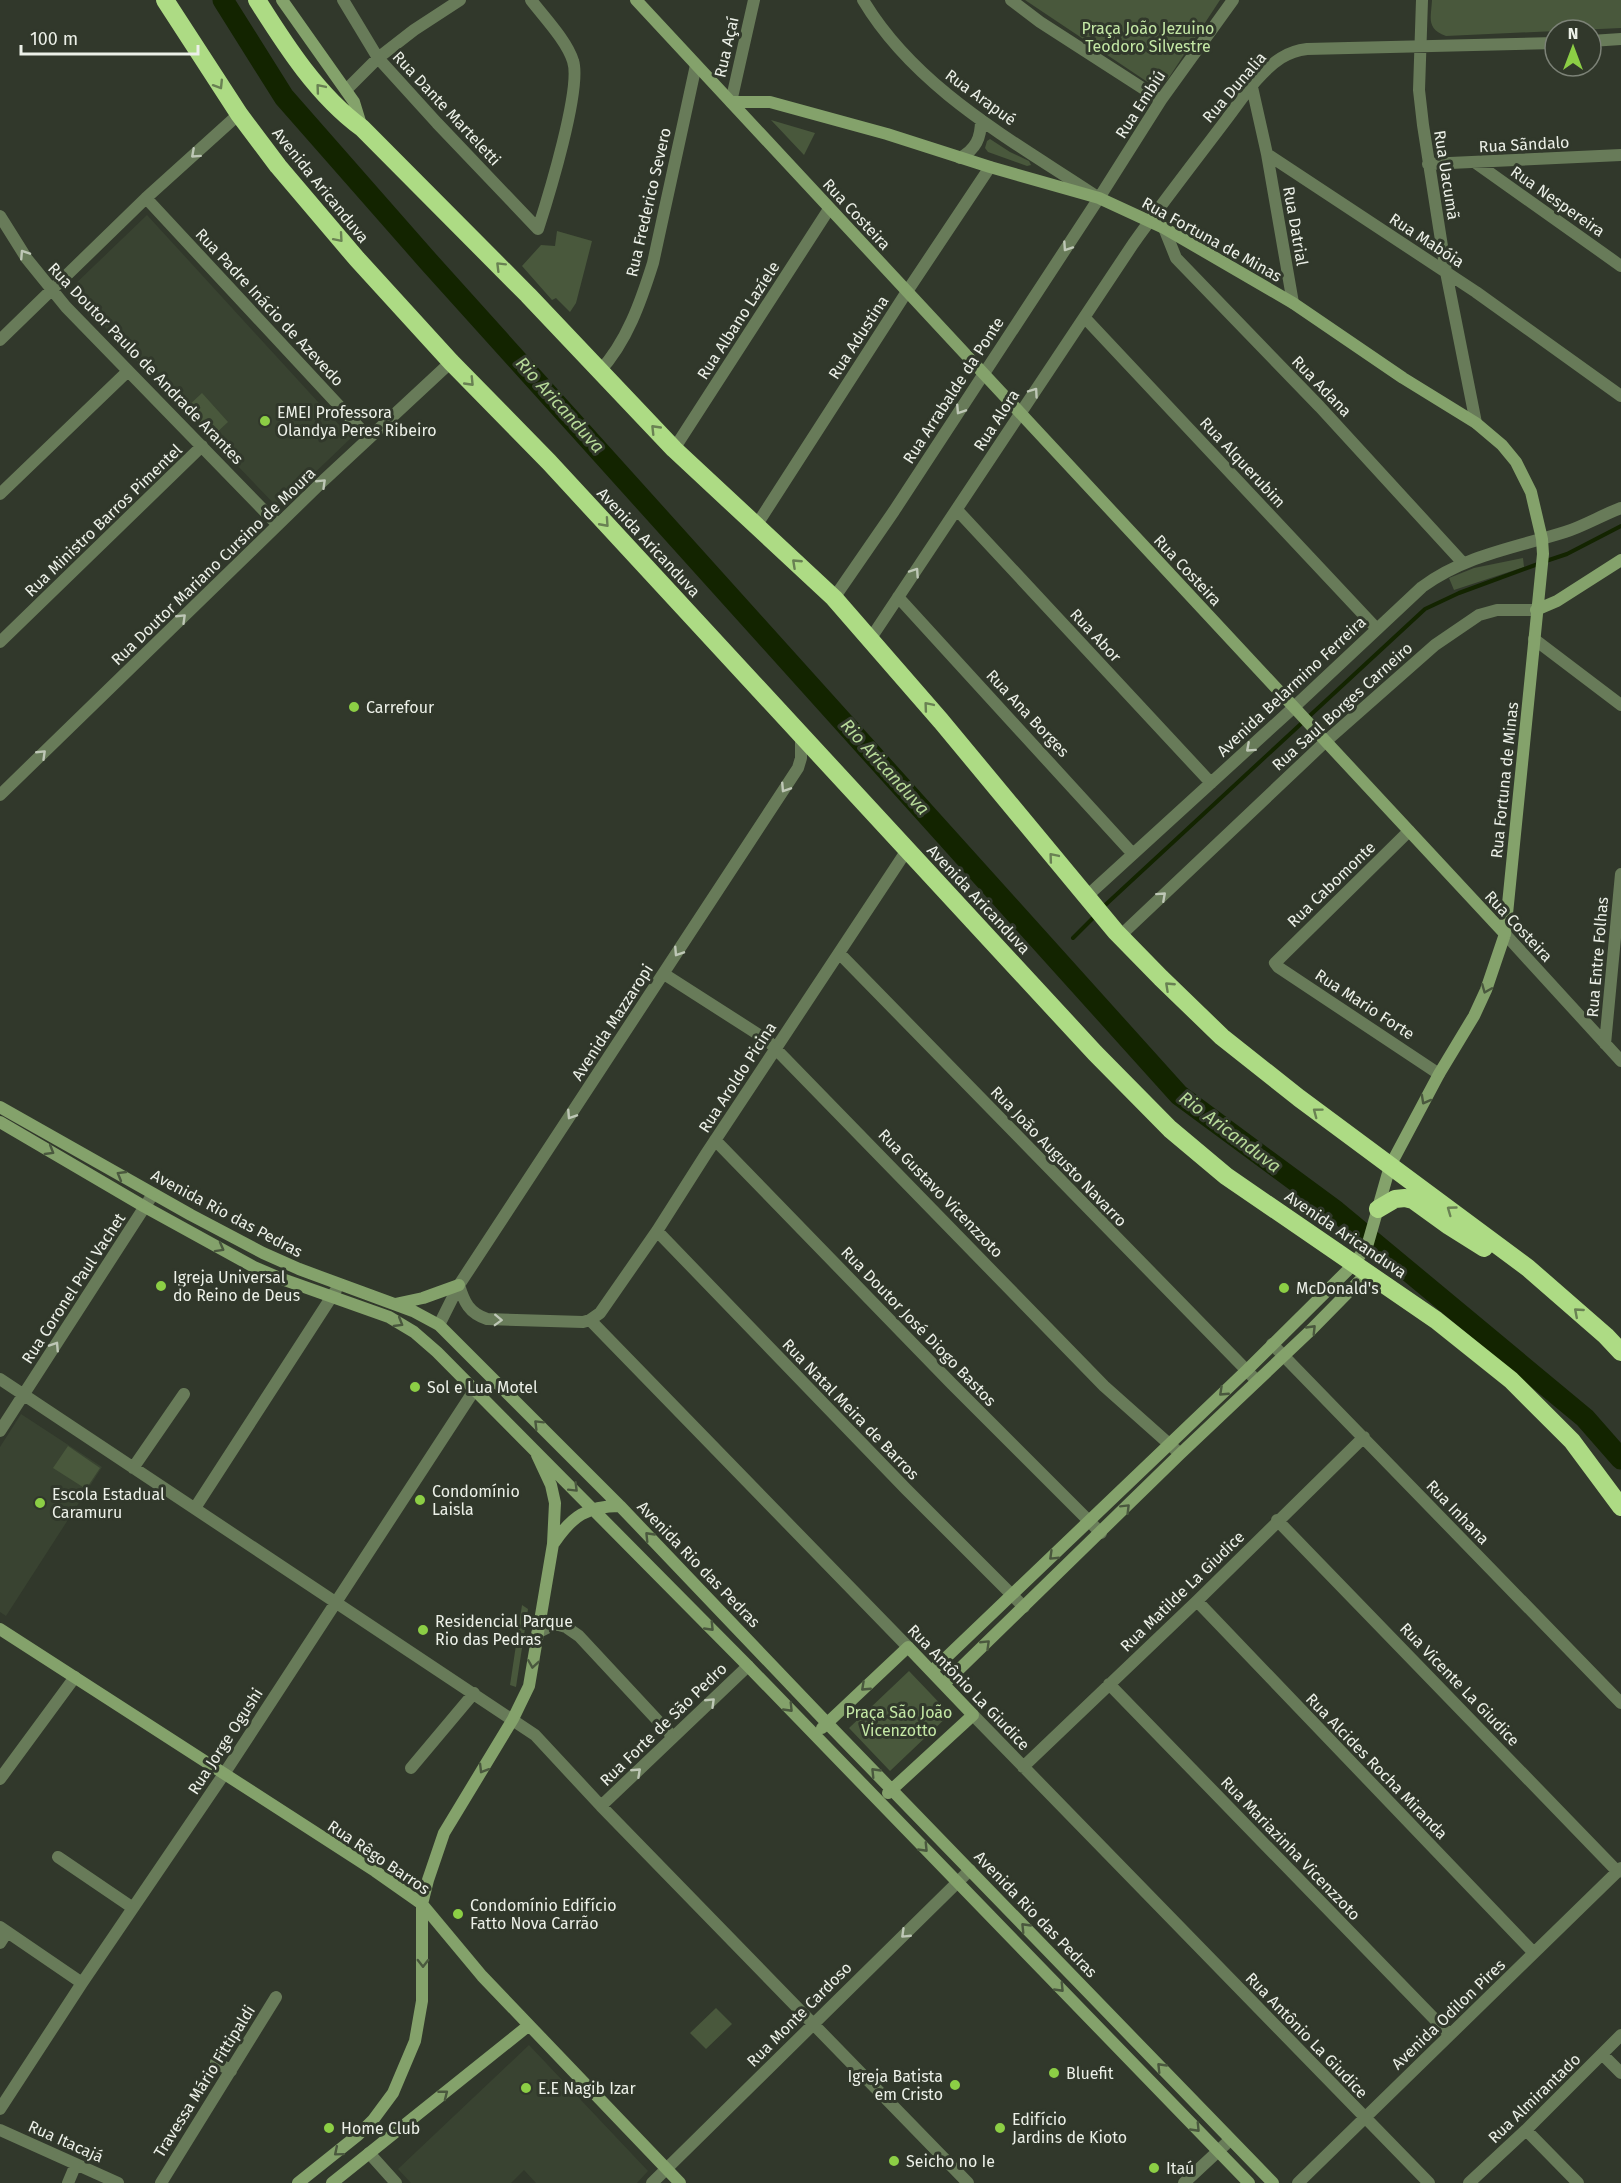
<svg xmlns="http://www.w3.org/2000/svg" width="1621" height="2183" font-family="'Fira Sans',sans-serif">
<rect width="100%" height="100%" fill="#31382b"/>
<path fill="#394331" d="M147 215 351 438 278 508 69 290Z
M21 1414 102 1467 6 1616 0 1612V1447Z
M529 2045 648 2171 637 2183H536L524 2170 511 2183H411L398 2169Z"/>
<path fill="#49583c" d="M1025 0H1220L1168 79C1163 84 1157 85 1149 83Z
M1432 0H1621V28L1446 36C1426 28 1431 19 1432 0Z
M771 120 815 133 804 155Z
M990 139 1010 152 1029 161 1031 165 1027 166 988 152 985 148 987 141Z
M557 231 592 241 576 303 570 312 556 298 552 300 522 266 541 245 555 246Z
M202 393 228 422 213 436 187 407Z
M1523 558 1524 567 1454 590 1449 578 1474 568Z
M68 1446 100 1468 86 1489 53 1468Z
M522 1605 528 1609 516 1687 510 1685Z
M909 1671 950 1714 890 1771 849 1728Z
M716 2008 732 2024 706 2049 690 2033Z"/>
<g fill="none" stroke-linecap="round" stroke-linejoin="round">
<path stroke="#132400" stroke-width="4" d="M1546 561 1567 554 1621 526
M1102 908 1425 609 1459 593 1538 564
M1073 938 1095 916"/>
<path stroke="#132400" stroke-width="21" d="M223 0 284 97 428 261 1179 1095 1336 1211 1585 1418 1621 1459"/>
<path stroke="#687b59" stroke-width="12" d="M343 0 378 58 437 123 538 229C548 198 582 88 573 61 567 41 544 17 531 0
M863 0C916 89 1012 140 1096 196
M1011 0 1040 22 1161 100
M1422 0 1419 90 1423 125 1446 272 1476 423
M1591 41 1621 39
M1252 87 1267 154 1476 292 1621 396
M346 90 378 58 414 30 460 0
M731 102 754 0
M1267 154 1293 303
M960 158C976 149 981 138 981 120
M1476 163 1621 266
M1428 164 1621 155
M146 198 369 438
M0 216 27 259 66 307 278 525
M1164 228 1176 258 1320 407 1463 563
M1085 318 1376 628
M0 340 146 198 239 114
M599 372C627 342 641 301 653 263L696 65
M674 449 829 209
M0 494 128 371
M957 510 1211 783
M756 526 906 293 990 167
M898 597 1132 853
M834 598 894 511 1099 198 1161 100 1233 0
M871 638 1133 244C1163 202 1195 161 1226 120 1242 99 1259 72 1281 58 1289 53 1298 50 1307 49L1555 43
M1534 639 1621 705
M0 642 202 446
M0 795 324 480 451 362
M1409 831 1275 963 1278 967 1439 1074
M1086 897 1293 708 1422 587C1466 555 1514 548 1565 532 1584 526 1602 515 1621 508
M1505 934 1621 1061
M1120 936 1325 742 1435 645 1479 615 1497 610H1536
M839 953 1257 1381
M664 974 767 1040 1104 1386 1177 1451
M1605 1044 1621 874
M715 1140 952 1384 1101 1533
M657 1231 906 1489 1024 1607
M459 1285C464 1302 469 1313 487 1319L583 1322 590 1320 600 1313 657 1231 706 1154 907 850
M590 1320 908 1647
M439 1325 459 1285 798 768 801 758V734
M1272 1344 1621 1703
M0 1379 535 1735 601 1806 968 2183
M0 1431 153 1194
M133 1468 184 1394
M195 1508 336 1290
M1277 1520 1618 1872
M1197 1601 1534 1953
M537 1633 555 1624 566 1627 579 1636 673 1737
M1109 1684 1450 2035
M973 1715 1429 2183
M1023 1767 1197 1601 1364 1437
M411 1768 474 1693
M0 1779 75 1677
M601 1806 748 1666
M58 1857 133 1908
M0 1927 82 1983
M0 1943 7 1932
M1602 2054 1621 2073
M216 2062 231 2071
M0 2109 82 1983 224 1774 475 1389
M0 2130 118 2183
M1526 2130 1578 2183
M369 2153 396 2183
M68 2183 76 2164
M161 2183 276 1997
M652 2183 970 1870
M1184 2183 1230 2140
M1298 2183 1621 1868
M1469 2183 1526 2130 1621 2035"/>
<path stroke="#84a26b" stroke-width="12" d="M282 0 354 102 362 128
M636 0 1505 934
M731 102H770L887 134 990 167 1099 198 1164 228 1293 303 1403 378 1476 423 1502 445 1516 462 1531 492 1542 539 1543 554 1505 934 1486 990 1474 1016 1439 1074 1390 1166 1368 1243 1355 1263 1247 1370 932 1671
M1536 610 1557 601 1621 560
M0 1107 191 1215 263 1253 299 1269 413 1311 439 1325 620 1506 827 1723 1273 2183
M0 1122 145 1207 254 1267 282 1279 389 1317 414 1332 437 1352 748 1666 1249 2183
M395 1304 423 1298 459 1285
M554 1543C572 1516 587 1506 620 1506
M0 1629 375 1871 422 1904 482 1976 680 2183
M944 1684 1180 1454 1310 1331 1368 1272
M822 1728 908 1647 973 1715 888 1793
M298 2183 358 2135 373 2120 393 2093 415 2041 422 2001V1904L428 1880 444 1833 513 1719 529 1686 553 1544 555 1503 551 1485 537 1455
M332 2183 528 2026"/>
<path stroke="#addb84" stroke-width="18" d="M165 0 239 114 278 166 357 259 451 362 549 462 1095 1053 1170 1129 1226 1176 1436 1320 1511 1380 1572 1441 1621 1507
M257 0C286 46 318 96 362 128L528 295 674 449 834 598 941 721 1116 932 1161 978 1222 1037 1299 1098 1528 1268 1606 1336 1621 1352
M1378 1209 1395 1199 1405 1198 1413 1200 1449 1226 1484 1248"/>
</g>
<defs><path id="oneway-chevron" d="M-2-3.5L2.5 0L-2 3.5" fill="none" stroke-width="1.6" stroke-linecap="round" stroke-linejoin="round" transform="scale(1.5)"/></defs>
<g stroke="#698153">
<use href="#oneway-chevron" transform="translate(219 85) rotate(58)"/>
<use href="#oneway-chevron" transform="translate(320 88) rotate(-130)"/>
<use href="#oneway-chevron" transform="translate(339 238) rotate(49)"/>
<use href="#oneway-chevron" transform="translate(500 266) rotate(-135)"/>
<use href="#oneway-chevron" transform="translate(470 382) rotate(46)"/>
<use href="#oneway-chevron" transform="translate(655 429) rotate(-134)"/>
<use href="#oneway-chevron" transform="translate(605 523) rotate(48)"/>
<use href="#oneway-chevron" transform="translate(796 563) rotate(-137)"/>
<use href="#oneway-chevron" transform="translate(928 706) rotate(-130)"/>
<use href="#oneway-chevron" transform="translate(1053 857) rotate(-130)"/>
<use href="#oneway-chevron" transform="translate(1169 986) rotate(-137)"/>
<use href="#oneway-chevron" transform="translate(1317 1112) rotate(-143)"/>
<use href="#oneway-chevron" transform="translate(1451 1210) rotate(-144)"/>
<use href="#oneway-chevron" transform="translate(1578 1312) rotate(-139)"/>
</g>
<g stroke="#bec7b6">
<use href="#oneway-chevron" transform="translate(195 154) rotate(138)"/>
<use href="#oneway-chevron" transform="translate(1067 247) rotate(124)"/>
<use href="#oneway-chevron" transform="translate(24 254) rotate(-123)"/>
<use href="#oneway-chevron" transform="translate(1034 392) rotate(-55)"/>
<use href="#oneway-chevron" transform="translate(960 410) rotate(123)"/>
<use href="#oneway-chevron" transform="translate(322 483) rotate(-44)"/>
<use href="#oneway-chevron" transform="translate(915 572) rotate(-56)"/>
<use href="#oneway-chevron" transform="translate(182 618) rotate(-44)"/>
<use href="#oneway-chevron" transform="translate(1250 748) rotate(138)"/>
<use href="#oneway-chevron" transform="translate(42 754) rotate(-44)"/>
<use href="#oneway-chevron" transform="translate(785 788) rotate(123)"/>
<use href="#oneway-chevron" transform="translate(1162 896) rotate(-42)"/>
<use href="#oneway-chevron" transform="translate(678 952) rotate(123)"/>
<use href="#oneway-chevron" transform="translate(571 1115) rotate(123)"/>
<use href="#oneway-chevron" transform="translate(498 1320) rotate(2)"/>
<use href="#oneway-chevron" transform="translate(55 1346) rotate(-57)"/>
<use href="#oneway-chevron" transform="translate(711 1702) rotate(-44)"/>
<use href="#oneway-chevron" transform="translate(637 1772) rotate(-43)"/>
<use href="#oneway-chevron" transform="translate(905 1934) rotate(136)"/>
</g>
<g stroke="#4a583e">
<use href="#oneway-chevron" transform="translate(1486 989) rotate(112)"/>
<use href="#oneway-chevron" transform="translate(1425 1100) rotate(119)"/>
<use href="#oneway-chevron" transform="translate(50 1151) rotate(31)"/>
<use href="#oneway-chevron" transform="translate(121 1175) rotate(-150)"/>
<use href="#oneway-chevron" transform="translate(220 1248) rotate(29)"/>
<use href="#oneway-chevron" transform="translate(399 1323) rotate(31)"/>
<use href="#oneway-chevron" transform="translate(1312 1329) rotate(-46)"/>
<use href="#oneway-chevron" transform="translate(1223 1392) rotate(137)"/>
<use href="#oneway-chevron" transform="translate(538 1424) rotate(-135)"/>
<use href="#oneway-chevron" transform="translate(574 1488) rotate(45)"/>
<use href="#oneway-chevron" transform="translate(1126 1508) rotate(-45)"/>
<use href="#oneway-chevron" transform="translate(649 1536) rotate(-134)"/>
<use href="#oneway-chevron" transform="translate(1053 1556) rotate(136)"/>
<use href="#oneway-chevron" transform="translate(710 1627) rotate(46)"/>
<use href="#oneway-chevron" transform="translate(986 1644) rotate(-44)"/>
<use href="#oneway-chevron" transform="translate(533 1664) rotate(99)"/>
<use href="#oneway-chevron" transform="translate(865 1687) rotate(137)"/>
<use href="#oneway-chevron" transform="translate(789 1708) rotate(46)"/>
<use href="#oneway-chevron" transform="translate(483 1769) rotate(121)"/>
<use href="#oneway-chevron" transform="translate(875 1772) rotate(-134)"/>
<use href="#oneway-chevron" transform="translate(924 1848) rotate(46)"/>
<use href="#oneway-chevron" transform="translate(1025 1927) rotate(-134)"/>
<use href="#oneway-chevron" transform="translate(423 1963) rotate(90)"/>
<use href="#oneway-chevron" transform="translate(1060 1988) rotate(46)"/>
<use href="#oneway-chevron" transform="translate(1161 2067) rotate(-134)"/>
<use href="#oneway-chevron" transform="translate(444 2094) rotate(-38)"/>
<use href="#oneway-chevron" transform="translate(1196 2128) rotate(46)"/>
<use href="#oneway-chevron" transform="translate(338 2152) rotate(140)"/>
</g>
<g fill="#8cce45" stroke="#31382b" stroke-width="2">
<circle cx="265" cy="421" r="6"/>
<circle cx="354" cy="707" r="6"/>
<circle cx="161" cy="1286" r="6"/>
<circle cx="1284" cy="1288" r="6"/>
<circle cx="415" cy="1387" r="6"/>
<circle cx="420" cy="1500" r="6"/>
<circle cx="40" cy="1503" r="6"/>
<circle cx="423" cy="1630" r="6"/>
<circle cx="458" cy="1914" r="6"/>
<circle cx="1054" cy="2073" r="6"/>
<circle cx="955" cy="2085" r="6"/>
<circle cx="526" cy="2088" r="6"/>
<circle cx="329" cy="2128" r="6"/>
<circle cx="1000" cy="2128" r="6"/>
<circle cx="894" cy="2161" r="6"/>
<circle cx="1154" cy="2168" r="6"/>
</g>
<g text-anchor="middle" stroke-width="6" stroke-linejoin="round" paint-order="stroke">
<g font-size="16" fill="#c4e8a6" stroke="#31382b">
<text x="1148" y="34">Praça João Jezuino<tspan x="1148" dy="18">Teodoro Silvestre</tspan></text>
<text x="899" y="1718">Praça São João<tspan x="899" dy="18">Vicenzotto</tspan></text>
</g>
<g font-size="16" fill="#ecf0e8" stroke="#31382b">
<text transform="translate(726 47) rotate(-77)" y="6">Rua Açaí</text>
<text transform="translate(1234 87) rotate(-49)" y="6">Rua Dunalia</text>
<text transform="translate(981 97) rotate(36)" y="6">Rua Arapué</text>
<text transform="translate(1140 104) rotate(-57)" y="6">Rua Embiú</text>
<text transform="translate(447 108) rotate(47)" y="6">Rua Dante Marteletti</text>
<text transform="translate(1524 144) rotate(-3)" y="6">Rua Sãndalo</text>
<text transform="translate(1447 175) rotate(81)" y="6">Rua Uacumã</text>
<text transform="translate(321 185) rotate(51)" y="6">Avenida Aricanduva</text>
<text transform="translate(1558 201) rotate(35)" y="6">Rua Nespereira</text>
<text transform="translate(648 202) rotate(-77)" y="6">Rua Frederico Severo</text>
<text transform="translate(857 214) rotate(47)" y="6">Rua Costeira</text>
<text transform="translate(1296 226) rotate(80)" y="6">Rua Datrial</text>
<text transform="translate(1212 239) rotate(29)" y="6">Rua Fortuna de Minas</text>
<text transform="translate(1427 240) rotate(33)" y="6">Rua Mabóia</text>
<text transform="translate(270 307) rotate(47)" y="6">Rua Padre Inácio de Azevedo</text>
<text transform="translate(738 320) rotate(-57)" y="6">Rua Albano Lazíele</text>
<text transform="translate(858 337) rotate(-57)" y="6">Rua Adustina</text>
<text transform="translate(146 363) rotate(46)" y="6">Rua Doutor Paulo de Andrade Arantes</text>
<text transform="translate(1322 386) rotate(46)" y="6">Rua Adana</text>
<text transform="translate(953 390) rotate(-57)" y="6">Rua Arrabalde da Ponte</text>
<text transform="translate(996 420) rotate(-57)" y="6">Rua Alora</text>
<text transform="translate(1243 462) rotate(47)" y="6">Rua Alquerubim</text>
<text transform="translate(103 520) rotate(-44)" y="6">Rua Ministro Barros Pimentel</text>
<text transform="translate(649 542) rotate(47)" y="6">Avenida Aricanduva</text>
<text transform="translate(213 566) rotate(-44)" y="6">Rua Doutor Mariano Cursino de Moura</text>
<text transform="translate(1188 570) rotate(47)" y="6">Rua Costeira</text>
<text transform="translate(1096 635) rotate(47)" y="6">Rua Abor</text>
<text transform="translate(1291 686) rotate(-43)" y="6">Avenida Belarmino Ferreira</text>
<text transform="translate(1342 706) rotate(-42)" y="6">Rua Saul Borges Carneiro</text>
<text transform="translate(1028 713) rotate(47)" y="6">Rua Ana Borges</text>
<text transform="translate(1504 780) rotate(-84)" y="6">Rua Fortuna de Minas</text>
<text transform="translate(1331 884) rotate(-44)" y="6">Rua Cabomonte</text>
<text transform="translate(979 899) rotate(47)" y="6">Avenida Aricanduva</text>
<text transform="translate(1519 926) rotate(47)" y="6">Rua Costeira</text>
<text transform="translate(1597 957) rotate(-85)" y="6">Rua Entre Folhas</text>
<text transform="translate(1365 1004) rotate(33)" y="6">Rua Mario Forte</text>
<text transform="translate(612 1022) rotate(-57)" y="6">Avenida Mazzaropi</text>
<text transform="translate(737 1077) rotate(-57)" y="6">Rua Aroldo Picina</text>
<text transform="translate(1059 1156) rotate(46)" y="6">Rua João Augusto Navarro</text>
<text transform="translate(941 1193) rotate(46)" y="6">Rua Gustavo Vicenzzoto</text>
<text transform="translate(227 1213) rotate(28)" y="6">Avenida Rio das Pedras</text>
<text transform="translate(1346 1234) rotate(34)" y="6">Avenida Aricanduva</text>
<text transform="translate(73 1288) rotate(-57)" y="6">Rua Coronel Paul Vachet</text>
<text transform="translate(919 1326) rotate(46)" y="6">Rua Doutor José Diogo Bastos</text>
<text transform="translate(851 1409) rotate(46)" y="6">Rua Natal Meira de Barros</text>
<text transform="translate(1458 1512) rotate(46)" y="6">Rua Inhana</text>
<text transform="translate(699 1564) rotate(46)" y="6">Avenida Rio das Pedras</text>
<text transform="translate(1182 1591) rotate(-44)" y="6">Rua Matilde La Giudice</text>
<text transform="translate(1460 1684) rotate(46)" y="6">Rua Vicente La Giudice</text>
<text transform="translate(969 1687) rotate(46)" y="6">Rua Antônio La Giudice</text>
<text transform="translate(663 1724) rotate(-44)" y="6">Rua Forte de São Pedro</text>
<text transform="translate(225 1741) rotate(-57)" y="6">Rua Jorge Ogushi</text>
<text transform="translate(1377 1766) rotate(46)" y="6">Rua Alcides Rocha Miranda</text>
<text transform="translate(1291 1848) rotate(46)" y="6">Rua Mariazinha Vicenzzoto</text>
<text transform="translate(379 1857) rotate(34)" y="6">Rua Rêgo Barros</text>
<text transform="translate(1036 1914) rotate(46)" y="6">Avenida Rio das Pedras</text>
<text transform="translate(799 2014) rotate(-45)" y="6">Rua Monte Cardoso</text>
<text transform="translate(1448 2014) rotate(-44)" y="6">Avenida Odilon Pires</text>
<text transform="translate(1307 2035) rotate(46)" y="6">Rua Antônio La Giudice</text>
<text transform="translate(204 2081) rotate(-58)" y="6">Travessa Mário Fittipaldi</text>
<text transform="translate(1534 2098) rotate(-44)" y="6">Rua Almirantado</text>
<text transform="translate(66 2141) rotate(24)" y="6">Rua Itacajá</text>
</g>
<g font-size="16" fill="#ecf0e8" stroke="#31382b" text-anchor="start">
<text x="277" y="418">EMEI Professora<tspan x="277" dy="18">Olandya Peres Ribeiro</tspan></text>
<text x="366" y="713">Carrefour</text>
<text x="173" y="1283">Igreja Universal<tspan x="173" dy="18">do Reino de Deus</tspan></text>
<text x="1296" y="1294">McDonald's</text>
<text x="427" y="1393">Sol e Lua Motel</text>
<text x="432" y="1497">Condomínio<tspan x="432" dy="18">Laisla</tspan></text>
<text x="52" y="1500">Escola Estadual<tspan x="52" dy="18">Caramuru</tspan></text>
<text x="435" y="1627">Residencial Parque<tspan x="435" dy="18">Rio das Pedras</tspan></text>
<text x="470" y="1911">Condomínio Edifício<tspan x="470" dy="18">Fatto Nova Carrão</tspan></text>
<text x="1066" y="2079">Bluefit</text>
<text x="943" y="2082" text-anchor="end">Igreja Batista<tspan x="943" dy="18">em Cristo</tspan></text>
<text x="538" y="2094">E.E Nagib Izar</text>
<text x="1012" y="2125">Edifício<tspan x="1012" dy="18">Jardins de Kioto</tspan></text>
<text x="341" y="2134">Home Club</text>
<text x="906" y="2167">Seicho no Ie</text>
<text x="1166" y="2174">Itaú</text>
</g>
<g font-size="18" font-style="italic" fill="#b7da99" stroke="#31382b">
<text transform="translate(560 405) rotate(48)" y="6">Rio Aricanduva</text>
<text transform="translate(885 767) rotate(48)" y="6">Rio Aricanduva</text>
<text transform="translate(1230 1132) rotate(37)" y="6">Rio Aricanduva</text>
</g>
</g>
<g transform="translate(1573 48)"><circle r="28" fill="#31382b" stroke="#7c8277" stroke-width="1.5"/>
<path d="M0-4.5L10 22L0 15L-10 22Z" fill="#8cce45"/>
<text y="-9" font-size="16" font-weight="bold" text-anchor="middle" fill="#ecf0e8">N</text>
</g>
<path d="M21 45v9h177v-9" fill="none" stroke="#ecf0e8" stroke-width="3"/>
<text x="30" y="45" font-size="18" fill="#ecf0e8" stroke="#31382b" stroke-width="4.5" paint-order="stroke">100 m</text>
</svg>
